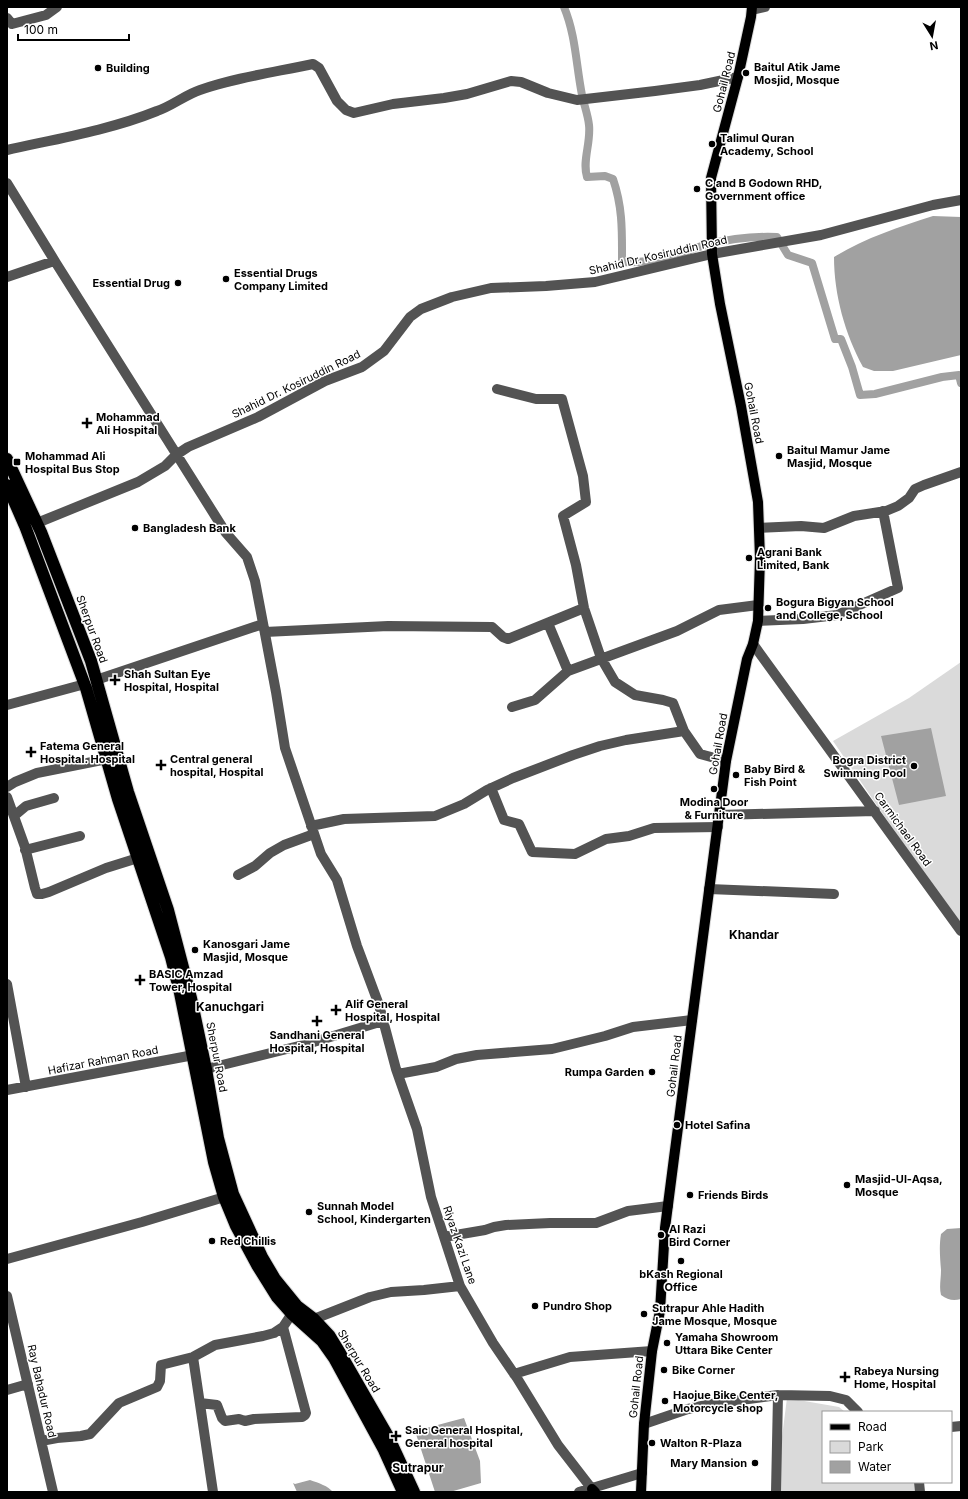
<svg xmlns="http://www.w3.org/2000/svg" width="968" height="1499" font-family="Inter,sans-serif">
<rect width="100%" height="100%" fill="#fff"/>
<path fill="#dadada" d="M961 662V923L904 845 833 741 909 698Z
M787 1398 839 1407 845 1412H823V1482H914L915 1492H775Z"/>
<path fill="#a1a1a1" d="M933 216 961 217V355L893 371H874L863 367C845 334 834 295 834 257 865 238 899 227 933 216Z
M931 728 946 796 899 805 881 736Z
M961 1228V1299C953 1301 948 1300 941 1295 939 1287 941 1279 941 1270 940 1257 939 1246 941 1234L947 1229Z
M464 1418 480 1461 481 1483 450 1492H435L415 1431C432 1427 447 1422 464 1418Z
M310 1480C319 1483 328 1486 333 1492H297L293 1483 295 1484Z"/>
<g fill="none" stroke-linecap="round" stroke-linejoin="round">
<path stroke="#a1a1a1" stroke-width="8" d="M564 7C576 36 576 65 582 95 584 105 588 115 589 125 591 143 582 161 587 177L605 176 613 179C623 208 622 233 622 262 639 263 657 260 674 256 685 253 695 247 706 245 729 239 753 236 777 237L788 255 812 263 835 339H841L852 367 860 395 875 394 942 377 959 375 961 383"/>
<defs>
<path id="major" d="M592 1489 595 1492
M641 1492 644 1424 652 1351 660 1311 665 1228 674 1158 726 761 747 659 753 644 758 621 760 558 758 502 741 406 720 304 712 254 711 178 738 77 751 17 752 7"/>
<path id="highway" d="M7 459 41 532 91 661 128 792 168 910 191 998 206 1069 218 1138 233 1194 262 1257 275 1279 297 1306 314 1319 329 1335 340 1353 389 1438 414 1492
M7 485 25 526 86 688 118 799 171 957 180 993 214 1162 224 1197 236 1226 257 1265 277 1297 292 1314 322 1341 334 1358 384 1450 403 1492"/>
</defs>
<use href="#major" stroke="#dbdbdb" stroke-width="12"/>
<use href="#highway" stroke="#dbdbdb" stroke-width="14"/>
<path stroke="#535353" stroke-width="10" d="M752 10 765 7
M7 18 12 24 46 15 57 7
M7 150C56 139 110 130 157 111 172 106 185 95 200 90 237 77 276 72 313 64L319 68 337 101 346 110 354 113 393 104 444 98 467 94 511 81 521 82 548 93 577 100 655 91 700 85 738 77
M7 183 56 263 226 533 247 557 255 581 276 692 285 748 321 854 337 880 357 946 379 1005 396 1069 417 1129 431 1197 460 1286 493 1343 517 1378 558 1445 592 1489
M7 277 54 261
M497 389 536 399H562L583 476 586 502 563 516 576 565 584 608 601 658 615 682 635 695 663 700 673 703 684 731
M37 523 138 482 165 466 176 455 188 447 258 417 325 381 362 367 384 351 410 317 421 309 452 297 491 288 546 286 595 282 712 254 821 235 933 205 961 200
M759 528 801 526 824 528 854 516 886 511 898 506 909 498 915 489 924 485 961 472
M758 621 803 619 837 615 898 588 883 511
M550 628 568 671
M265 632 388 626 492 627 503 637 508 639 584 608
M753 644 961 931
M96 680 263 624
M7 705 85 684
M512 707 535 700 568 671 677 631 719 610 758 605
M7 787 15 782 37 773 107 759
M491 788 504 820 519 824 532 852 575 854 606 839 629 836 654 828 718 827
M7 797 25 847 35 888 37 894H42L49 892 106 868 138 858
M719 815 875 811
M14 816 26 806 54 798
M311 826 344 819 435 816 464 804 487 790 513 778 573 755 600 746 626 740 684 731 700 754 726 761
M25 850 80 836
M238 875 255 866 270 853 284 845 314 834
M709 889 834 894
M7 984 26 1087
M206 1069 307 1044 383 1021
M398 1074 436 1067 456 1059 477 1055 552 1049 605 1036 633 1027 692 1020
M7 1090 199 1054
M444 1237 485 1230 494 1227 506 1225 550 1223H596L628 1211 668 1206
M7 1259 142 1222 231 1195
M7 1296 53 1492
M314 1319 370 1297 391 1292 424 1290 460 1286
M193 1357 213 1492
M514 1374 570 1357 652 1351
M7 1390 28 1384
M200 1403 217 1405 222 1418 225 1421 239 1419 245 1421 254 1419 302 1417 305 1415 306 1413 283 1327
M644 1424 688 1409 711 1404 778 1395 830 1396 846 1400 858 1412
M951 1427 961 1426
M41 1441 57 1438 81 1436 90 1434 119 1403 157 1387 160 1381 161 1365 193 1357 215 1345 263 1336 274 1333 283 1327 295 1309
M919 1482 920 1492
M579 1492 642 1473
M776 1492 778 1395"/>
<use href="#major" stroke="#000" stroke-width="10"/>
<use href="#highway" stroke="#000" stroke-width="12"/>
</g>
<g fill="#000" stroke="#fff" stroke-width="1.5">
<circle cx="98" cy="68" r="4"/>
<circle cx="746" cy="73" r="4"/>
<circle cx="712" cy="144" r="4"/>
<circle cx="697" cy="189" r="4"/>
<circle cx="226" cy="279" r="4"/>
<circle cx="178" cy="283" r="4"/>
<path d="M85 417h4v4h4v4h-4v4h-4v-4h-4v-4h4z"/>
<circle cx="779" cy="456" r="4"/>
<rect x="13" y="458" width="8" height="8" rx="2"/>
<circle cx="135" cy="528" r="4"/>
<circle cx="749" cy="558" r="4"/>
<circle cx="768" cy="608" r="4"/>
<path d="M113 674h4v4h4v4h-4v4h-4v-4h-4v-4h4z"/>
<path d="M29 746h4v4h4v4h-4v4h-4v-4h-4v-4h4z"/>
<path d="M159 759h4v4h4v4h-4v4h-4v-4h-4v-4h4z"/>
<circle cx="914" cy="766" r="4"/>
<circle cx="736" cy="775" r="4"/>
<circle cx="714" cy="789" r="4"/>
<circle cx="195" cy="950" r="4"/>
<path d="M138 974h4v4h4v4h-4v4h-4v-4h-4v-4h4z"/>
<path d="M334 1004h4v4h4v4h-4v4h-4v-4h-4v-4h4z"/>
<path d="M315 1015h4v4h4v4h-4v4h-4v-4h-4v-4h4z"/>
<circle cx="652" cy="1072" r="4"/>
<circle cx="677" cy="1125" r="4"/>
<circle cx="847" cy="1185" r="4"/>
<circle cx="690" cy="1195" r="4"/>
<circle cx="309" cy="1212" r="4"/>
<circle cx="661" cy="1235" r="4"/>
<circle cx="212" cy="1241" r="4"/>
<circle cx="681" cy="1261" r="4"/>
<circle cx="535" cy="1306" r="4"/>
<circle cx="644" cy="1314" r="4"/>
<circle cx="667" cy="1343" r="4"/>
<circle cx="664" cy="1370" r="4"/>
<path d="M843 1371h4v4h4v4h-4v4h-4v-4h-4v-4h4z"/>
<circle cx="665" cy="1401" r="4"/>
<path d="M394 1430h4v4h4v4h-4v4h-4v-4h-4v-4h4z"/>
<circle cx="652" cy="1443" r="4"/>
<circle cx="755" cy="1463" r="4"/>
</g>
<g text-anchor="middle" stroke-width="3" stroke-linejoin="round" paint-order="stroke">
<g font-size="11" font-weight="bold" fill="#000" stroke="#fff" text-anchor="start">
<text x="754" y="71">Baitul Atik Jame<tspan x="754" dy="13">Mosjid, Mosque</tspan></text>
<text x="106" y="72">Building</text>
<text x="720" y="142">Talimul Quran<tspan x="720" dy="13">Academy, School</tspan></text>
<text x="705" y="187">C and B Godown RHD,<tspan x="705" dy="13">Government office</tspan></text>
<text x="234" y="277">Essential Drugs<tspan x="234" dy="13">Company Limited</tspan></text>
<text x="170" y="287" text-anchor="end">Essential Drug</text>
<text x="96" y="421">Mohammad<tspan x="96" dy="13">Ali Hospital</tspan></text>
<text x="787" y="454">Baitul Mamur Jame<tspan x="787" dy="13">Masjid, Mosque</tspan></text>
<text x="25" y="460">Mohammad Ali<tspan x="25" dy="13">Hospital Bus Stop</tspan></text>
<text x="143" y="532">Bangladesh Bank</text>
<text x="757" y="556">Agrani Bank<tspan x="757" dy="13">Limited, Bank</tspan></text>
<text x="776" y="606">Bogura Bigyan School<tspan x="776" dy="13">and College, School</tspan></text>
<text x="124" y="678">Shah Sultan Eye<tspan x="124" dy="13">Hospital, Hospital</tspan></text>
<text x="40" y="750">Fatema General<tspan x="40" dy="13">Hospital. Hospital</tspan></text>
<text x="170" y="763">Central general<tspan x="170" dy="13">hospital, Hospital</tspan></text>
<text x="906" y="764" text-anchor="end">Bogra District<tspan x="906" dy="13">Swimming Pool</tspan></text>
<text x="744" y="773">Baby Bird &amp;<tspan x="744" dy="13">Fish Point</tspan></text>
<text x="714" y="806" text-anchor="middle">Modina Door<tspan x="714" dy="13">&amp; Furniture</tspan></text>
<text x="203" y="948">Kanosgari Jame<tspan x="203" dy="13">Masjid, Mosque</tspan></text>
<text x="149" y="978">BASIC Amzad<tspan x="149" dy="13">Tower, Hospital</tspan></text>
<text x="345" y="1008">Alif General<tspan x="345" dy="13">Hospital, Hospital</tspan></text>
<text x="317" y="1039" text-anchor="middle">Sandhani General<tspan x="317" dy="13">Hospital, Hospital</tspan></text>
<text x="644" y="1076" text-anchor="end">Rumpa Garden</text>
<text x="685" y="1129">Hotel Safina</text>
<text x="855" y="1183">Masjid-Ul-Aqsa,<tspan x="855" dy="13">Mosque</tspan></text>
<text x="698" y="1199">Friends Birds</text>
<text x="317" y="1210">Sunnah Model<tspan x="317" dy="13">School, Kindergarten</tspan></text>
<text x="669" y="1233">Al Razi<tspan x="669" dy="13">Bird Corner</tspan></text>
<text x="220" y="1245">Red Chillis</text>
<text x="681" y="1278" text-anchor="middle">bKash Regional<tspan x="681" dy="13">Office</tspan></text>
<text x="543" y="1310">Pundro Shop</text>
<text x="652" y="1312">Sutrapur Ahle Hadith<tspan x="652" dy="13">Jame Mosque, Mosque</tspan></text>
<text x="675" y="1341">Yamaha Showroom<tspan x="675" dy="13">Uttara Bike Center</tspan></text>
<text x="672" y="1374">Bike Corner</text>
<text x="854" y="1375">Rabeya Nursing<tspan x="854" dy="13">Home, Hospital</tspan></text>
<text x="673" y="1399">Haojue Bike Center,<tspan x="673" dy="13">Motorcycle shop</tspan></text>
<text x="405" y="1434">Saic General Hospital,<tspan x="405" dy="13">General hospital</tspan></text>
<text x="660" y="1447">Walton R-Plaza</text>
<text x="747" y="1467" text-anchor="end">Mary Mansion</text>
</g>
<g font-size="11" fill="#000" stroke="#fff">
<text transform="translate(724 82) rotate(-76)" y="4">Gohail Road</text>
<text transform="translate(658 255) rotate(-13)" y="4">Shahid Dr. Kosiruddin Road</text>
<text transform="translate(296 384) rotate(-26)" y="4">Shahid Dr. Kosiruddin Road</text>
<text transform="translate(754 413) rotate(79)" y="4">Gohail Road</text>
<text transform="translate(92 629) rotate(70)" y="4">Sherpur Road</text>
<text transform="translate(718 744) rotate(-80)" y="4">Gohail Road</text>
<text transform="translate(903 829) rotate(54)" y="4">Carmichael Road</text>
<text transform="translate(217 1057) rotate(79)" y="4">Sherpur Road</text>
<text transform="translate(103 1060) rotate(-11)" y="4">Hafizar Rahman Road</text>
<text transform="translate(674 1066) rotate(-83)" y="4">Gohail Road</text>
<text transform="translate(460 1245) rotate(71)" y="4">Riyaz Kazi Lane</text>
<text transform="translate(359 1361) rotate(59)" y="4">Sherpur Road</text>
<text transform="translate(636 1387) rotate(-84)" y="4">Gohail Road</text>
<text transform="translate(42 1391) rotate(77)" y="4">Ray Bahadur Road</text>
</g>
<g font-size="12" font-weight="bold" fill="#000" stroke="#fff">
<text x="754" y="939">Khandar</text>
<text x="230" y="1011">Kanuchgari</text>
<text x="418" y="1472">Sutrapur</text>
</g>
</g>
<rect width="968" height="1499" fill="none" stroke="#000000" stroke-width="16"/>
<rect x="822" y="1411" width="130" height="72" fill="#ffffff" stroke="#999999"/>
<rect x="830" y="1424" width="20" height="6" fill="#000000" stroke="#999999"/>
<text x="858" y="1431" font-size="12" fill="#000000">Road</text>
<rect x="830" y="1441" width="20" height="12" fill="#dadada" stroke="#999999"/>
<text x="858" y="1451" font-size="12" fill="#000000">Park</text>
<rect x="830" y="1461" width="20" height="12" fill="#a1a1a1" stroke="#999999"/>
<text x="858" y="1471" font-size="12" fill="#000000">Water</text>
<g transform="translate(932 36) rotate(169)" stroke="#ffffff" stroke-width="3" paint-order="stroke">
<path d="M0-3L7 15L0 10L-7 15Z" fill="#000000"/>
<text y="-6" font-size="11" font-weight="bold" text-anchor="middle" fill="#000000">N</text>
</g>
<path d="M18 34v6h111v-6" fill="none" stroke="#000000" stroke-width="2"/>
<text x="24" y="34" font-size="12" fill="#000000" stroke="#ffffff" stroke-width="3" paint-order="stroke">100 m</text>
</svg>
